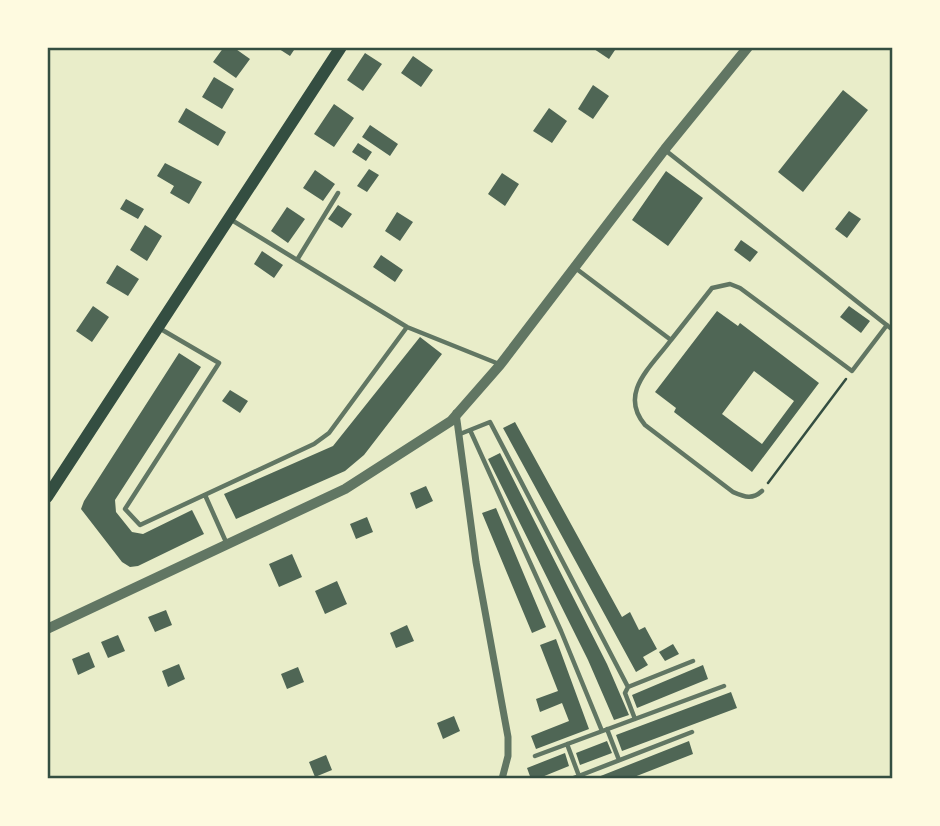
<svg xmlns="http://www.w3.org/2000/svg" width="940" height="826" font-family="Arial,sans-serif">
<rect width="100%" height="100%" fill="#e9edc9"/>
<path fill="#4f6655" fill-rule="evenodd" d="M224 47H233L250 59 236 78 213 62Z
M276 47H296L290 56Z
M591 47H617L609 59Z
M365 53 382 64 363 91 347 80Z
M413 56 433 70 421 87 401 73Z
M214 77 234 89 222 109 202 97Z
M593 85 609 96 593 119 578 109Z
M843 90 868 110 803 192 778 172Z
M334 104 354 118 334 147 314 134Z
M186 108 226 132 218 146 178 122Z
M549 108 567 121 552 143 533 131Z
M370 125 398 144 390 156 362 137Z
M358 143 372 152 366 161 352 152Z
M165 163 202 182 189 204 170 193 174 186 157 176Z
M369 169 379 175 367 192 357 186Z
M315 170 335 184 323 201 303 188Z
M666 171 703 198 668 246 632 220Z
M502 173 519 184 505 206 488 194Z
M126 199 144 209 138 219 120 209Z
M338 205 352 214 342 228 328 219Z
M287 207 305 219 288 243 271 231Z
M849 211 861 219 847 238 835 229Z
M397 212 413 222 400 241 385 231Z
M145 225 162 236 147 261 130 250Z
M741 240 758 252 750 262 734 250Z
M262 251 283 265 274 278 254 264Z
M381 255 403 270 395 282 373 267Z
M117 265 139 279 128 296 106 283Z
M93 306 109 317 92 342 76 331Z
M849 306 870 321 861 333 840 317Z
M717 311 738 326 740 323 819 383 752 472 674 412 676 408 655 392ZM754 371 794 401 762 444 722 414Z
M420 337 442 354 364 455 345 471 236 519 224 494 333 446Z
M179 353 201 367 115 500 116 512 132 532 143 534 192 510 204 534 138 566 130 567 122 562 81 509 84 501Z
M230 390 248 401 240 413 222 401Z
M515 422 622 617 630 612 639 630 645 627 657 649 643 657 648 665 636 672 503 428Z
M500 453 607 664 629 715 614 720 588 660 488 459Z
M426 486 433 501 416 509 410 493Z
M496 508 546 627 532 633 482 513Z
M367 517 373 532 356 539 350 524Z
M292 554 302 577 279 587 269 564Z
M337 581 347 604 325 614 315 591Z
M166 610 172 625 155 632 148 617Z
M407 625 414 641 396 648 390 633Z
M118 635 125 651 108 658 101 642Z
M556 639 589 729 536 749 531 736 569 721 562 703 540 712 536 699 558 691 540 645Z
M673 644 679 654 665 661 659 652Z
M89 652 95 667 78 675 72 659Z
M179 664 185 679 168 687 162 671Z
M703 665 708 679 637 708 632 695Z
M298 667 304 682 287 689 281 674Z
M731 692 737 708 622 751 616 735Z
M454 716 460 731 443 739 437 723Z
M607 741 612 753 580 765 576 753Z
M689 741 693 754 629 779H593Z
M565 753 569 766 537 779H531L527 768Z
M326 755 332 770 315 777 309 762Z"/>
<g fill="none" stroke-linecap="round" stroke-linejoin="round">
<path stroke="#344e41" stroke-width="2.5" d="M768 483 846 379"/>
<path stroke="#617663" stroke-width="4.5" d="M665 150 893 330
M230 219 407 327 499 364
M297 260 338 193
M574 267 671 340 712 288 730 284 740 288 852 371 887 325
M159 328 219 363 125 509 140 525 314 444 329 433 407 327
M671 340C651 367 618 393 645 425L733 492C745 497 752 500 762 491
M470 430 561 631 602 731
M460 434 490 422 628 687 693 661
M205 495 226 542
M628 687 625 693 635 719
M607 729 619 760
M567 744 579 776
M535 756 724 686
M571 779 692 732"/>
<path stroke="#617663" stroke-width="7" d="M456 413 476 562 508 737V756L502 779"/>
<path stroke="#617663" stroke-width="10" d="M47 629 345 489 451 421 500 365 665 149 748 47"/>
<path stroke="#344e41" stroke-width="12" d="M47 497 341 47"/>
</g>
<rect width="940" height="826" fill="none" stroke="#fefae0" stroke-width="98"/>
<rect x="49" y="49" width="842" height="728" fill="none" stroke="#344e41" stroke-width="2.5"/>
</svg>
